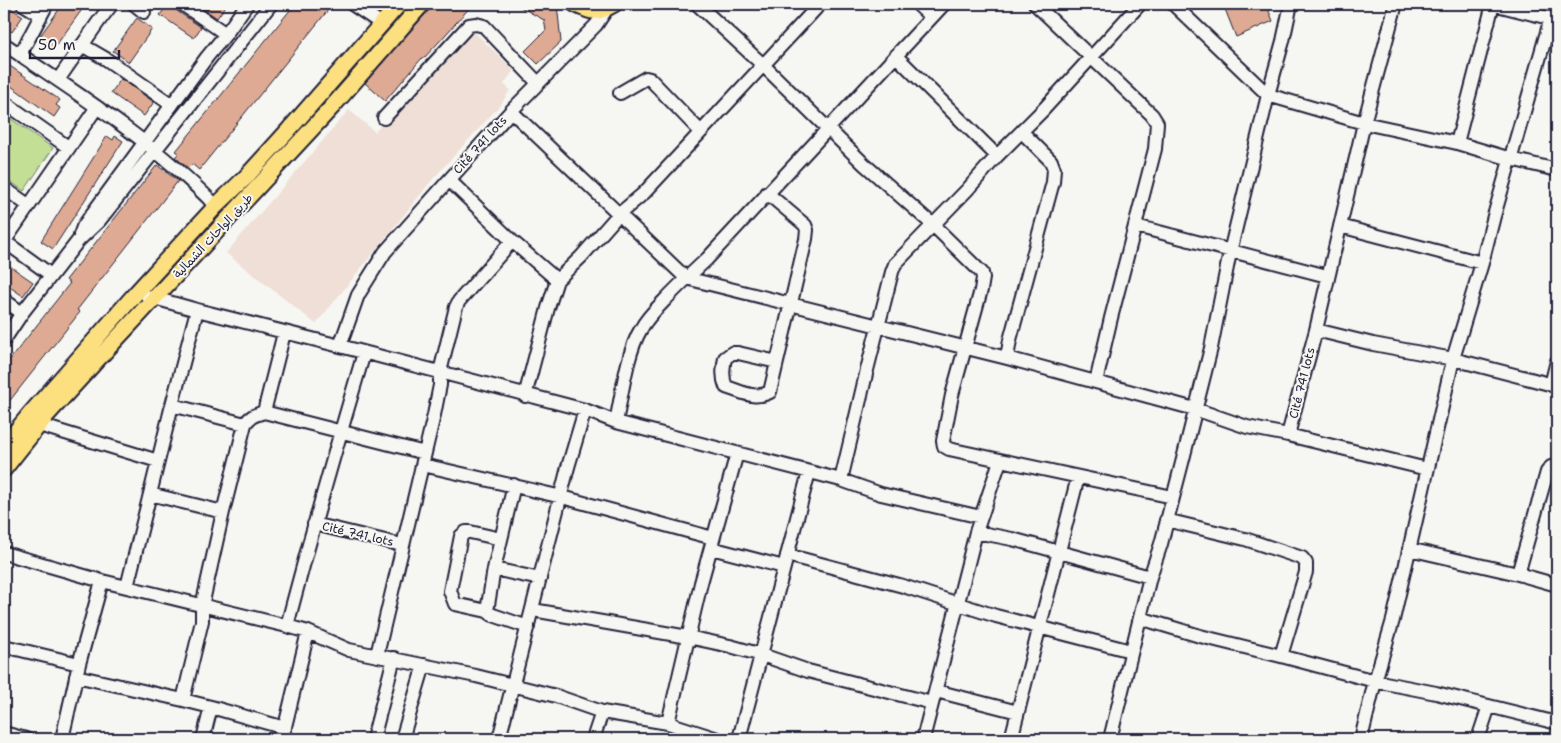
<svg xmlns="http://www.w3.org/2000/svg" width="1561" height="743" font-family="'Shantell Sans','Playpen Sans Arabic',sans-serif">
<rect width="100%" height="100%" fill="#f6f6f2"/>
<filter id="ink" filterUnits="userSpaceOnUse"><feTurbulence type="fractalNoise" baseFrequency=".02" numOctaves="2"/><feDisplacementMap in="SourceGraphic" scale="10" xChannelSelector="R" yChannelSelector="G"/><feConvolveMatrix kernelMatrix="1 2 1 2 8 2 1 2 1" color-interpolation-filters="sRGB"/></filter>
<g filter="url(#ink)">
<path fill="#efdfd6" d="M466 33H475L514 70 504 84 510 90 501 104 432 180 316 324 226 253 349 110 375 132Z"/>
<path fill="#c3de95" stroke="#728068" d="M4 114 53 148 24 191 4 177Z"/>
<path fill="#deaa93" stroke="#22223b" d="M4 4 23 16 12 32 4 26Z
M63 4H86L52 51 37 40Z
M168 4H174L177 11 201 27 194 38 160 15Z
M207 4H227L217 18 204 9Z
M295 4H333L199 170 192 164 188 168 175 157 179 153 176 151Z
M432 4H473L438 43 423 59 422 58 385 101 365 83 429 10Z
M515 4H557L561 42 538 64 525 51 546 30 544 20Z
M1223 4H1266L1273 21 1236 37Z
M137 18 152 29 129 62 113 51Z
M4 62 60 100 56 105 60 108 54 117 4 81Z
M121 79 154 102 144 116 111 93Z
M107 136 113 140 115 136 123 141 53 249 41 241Z
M157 165 178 181 77 310 80 312 4 408V367L70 283 66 280Z
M4 262 33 282 23 296 4 283Z"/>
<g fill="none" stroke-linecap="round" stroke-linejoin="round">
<defs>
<path id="minor" d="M23 4 41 15
M134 4 144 12
M182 4 226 34
M352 4 382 24
M608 4V7L596 25 511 111 686 278 1007 358 1195 409 1247 427 1288 435 1427 469
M697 4 763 65 864 164 932 224 982 273 983 278 981 290 952 395 943 441 944 446 949 449 1173 497
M917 4 931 17
M1035 4 1152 115 1157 123 1155 149 1111 318 1096 382
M1173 4 1268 95 1364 123 1457 143 1511 159 1557 170
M1493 4 1557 20
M4 44C77 93 154 142 216 206
M82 45 106 59 172 105
M20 55 47 4
M896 56 997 156
M58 80 99 21 112 4
M620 93 646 78 650 79 700 131
M4 102 68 147
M384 118 469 25 476 24 484 26 538 83
M1457 143 1493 4
M449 180 511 111
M4 188 28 205
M767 193 805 225 807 230 806 239 770 392C754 400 743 392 726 387 722 377 723 369 725 358L732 353H738L777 362
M1136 226 1327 276
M1340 226 1482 263
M80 235 83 227 92 214 207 57 226 34 247 4
M4 241 51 275
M4 242 97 107
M147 296 197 310 340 346 585 410 616 422 841 480 881 494 981 517
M4 300 22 313
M1316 330 1373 344 1453 359 1557 386
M4 340 22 313 78 241 99 221 271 4
M340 346 358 295 385 252 449 180 512 241 557 280
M1007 358 1010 340 1053 182 1054 169 1051 161 1022 132
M1551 385 1557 361
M525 396 548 308 557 280 581 257 618 215 644 193 820 4
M172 405 245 424
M264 412 284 333
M616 422C622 394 627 352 641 329 646 319 655 310 663 302 677 287 692 273 707 259L944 4
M39 425 158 461
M1288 435 1316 330 1364 123 1396 4
M423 465 562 497 713 538
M841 480 867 370 892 272 895 264 967 190 997 156 1043 110 1140 4
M514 485 494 569 487 611 493 615 528 627
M150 494 223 512
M1166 520 1245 539 1302 558 1306 563V572L1281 656
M314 524 402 545
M976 532 1012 539 1150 577
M711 548 784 567
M1409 549 1518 574 1557 585
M4 553 102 581 287 626 308 632 349 650 476 676 556 696 602 712 668 723 718 739
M787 555 903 586 996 616 1131 651
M494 569 540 579
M1518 574 1547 472 1551 467 1557 466
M127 587 172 405 197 310
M533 610 688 637 730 646 762 655 808 671 932 703
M487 611 455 604 450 591 461 536 466 532H470L501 539
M1140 618 1200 636 1281 656 1375 681 1436 693 1557 723
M287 626C311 534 337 444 364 353
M4 646 79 664
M377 655 434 415 440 385V372L456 307 459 301 512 241
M76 676 183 700
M936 691 1018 712
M211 707 285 728
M668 723 701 583 737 453
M4 733 26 739
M62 739 79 664 102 581
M203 739 211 707 183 700 202 621V606L223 512 245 424C250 416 255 415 264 412L425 453
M282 739 308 632
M373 739 394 658
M402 739 424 665
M499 739 568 467 585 410
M593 739 602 712
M739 739 809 472
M923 739 976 532 1000 461
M1011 739 1078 477
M1110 739 1150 577 1161 544 1182 463 1211 348 1230 252 1268 95 1283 41 1291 4
M1361 739 1375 681 1393 620 1453 359 1482 263 1494 216 1551 18
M1478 739 1489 706"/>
<path id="major" d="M575 4C592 13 597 14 614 4
M4 446 30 414 137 292 216 206 246 177 286 133 399 4
M4 469 46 416 97 360 332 107 422 4"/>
</defs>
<use href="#minor" stroke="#22223b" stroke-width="16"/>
<use href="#major" stroke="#22223b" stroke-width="19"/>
<use href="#minor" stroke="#f6f6f2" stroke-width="12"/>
<use href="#major" stroke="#fce080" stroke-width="15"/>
</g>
</g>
<g text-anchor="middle" stroke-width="4" stroke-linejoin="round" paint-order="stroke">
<g font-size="12" fill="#22223b" stroke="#f6f6f2">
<text transform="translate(480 145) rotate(-48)" y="4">Cité 741 lots</text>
<text transform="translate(213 236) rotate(-47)" y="4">طريق الواحات الشمالية</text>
<text transform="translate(1302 383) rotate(-76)" y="4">Cité 741 lots</text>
<text transform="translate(358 534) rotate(13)" y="4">Cité 741 lots</text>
</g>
</g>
<rect width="1561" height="743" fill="none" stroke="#f6f6f2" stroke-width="20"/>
<rect x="10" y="10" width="1541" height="723" fill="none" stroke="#22223b" stroke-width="2" filter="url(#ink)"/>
<path d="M30 50v8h89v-8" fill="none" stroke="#22223b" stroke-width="2.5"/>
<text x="38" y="50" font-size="15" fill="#22223b" stroke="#f6f6f2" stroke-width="4" paint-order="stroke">50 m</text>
</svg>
